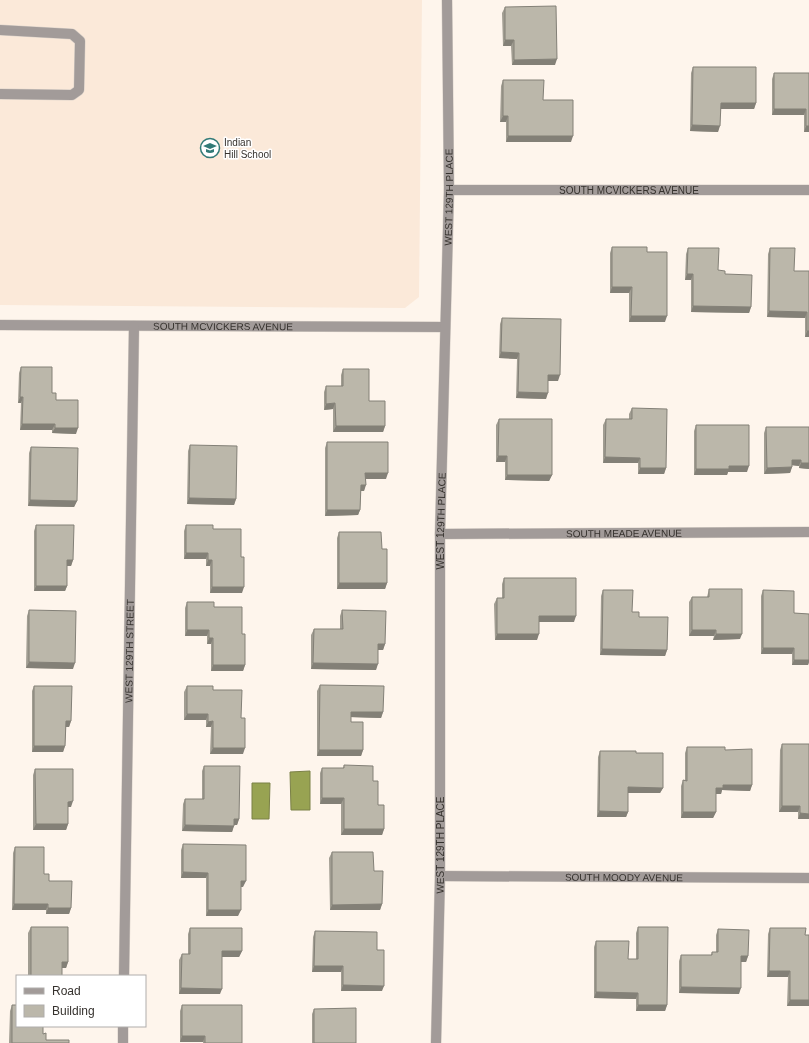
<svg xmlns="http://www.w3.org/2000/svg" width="809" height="1043" font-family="Arial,sans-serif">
<rect width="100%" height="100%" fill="#fef5ec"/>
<path fill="#fbe9d9" d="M0 0H422L419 297 405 308 0 305Z"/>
<path fill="#98a352" stroke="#7b8147" d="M310 771V810H291L290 772Z
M252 783H270L269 819H252Z"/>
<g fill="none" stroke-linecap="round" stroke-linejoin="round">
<defs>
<path id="service" d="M0 30 72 34 80 41 79 90 72 95 0 94"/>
<g id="minor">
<path id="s1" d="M449 190H809"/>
<path id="s2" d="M0 325 445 327"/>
<path id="s3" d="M440 534 809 532"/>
<path id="s4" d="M440 876 809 878"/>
<path id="s5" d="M124 976 134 326"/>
<path d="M123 1043V1026"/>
<path id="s6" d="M436 1043 440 876V534L449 190 447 0"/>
</g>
</defs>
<use href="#service" stroke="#dad2ca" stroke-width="11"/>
<use href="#minor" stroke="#dad2ca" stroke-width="11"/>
<use href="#service" stroke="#a29b99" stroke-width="10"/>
<use href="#minor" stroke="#a29b99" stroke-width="10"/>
</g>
<path fill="#a19d92" d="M505 7 555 65H512L511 46H503L502 13Z
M693 67 756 103 754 109H721L718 132 690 131 691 73Z
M774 73H809V132H804V115H772V79Z
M503 80 571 142H506V122H500L501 86Z
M612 247 647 252 665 322H629V293H610V253Z
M688 248 718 270 751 307 749 313 691 312V280H685L686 254Z
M770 248 794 271H809V337H805V318L767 317 768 254Z
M502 318 558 381H548L546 399 516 398 517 359 499 358 500 324Z
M21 367 52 393 76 434 52 433V430H20L21 403H18L19 373Z
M343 369 369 401 385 426 383 432H333V409L324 410V392L326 386H341V375Z
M632 408 666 468 664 474H638V463H603V425L606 419H629V414Z
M499 419 552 475 549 481 505 480V462H496V425Z
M696 425 747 472H728L727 475H694V431Z
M766 427H809V469L799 468V466L792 465V467L790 473 764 474V433Z
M327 442 386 479H366L364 491H361L360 510 358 515 325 516V448Z
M190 445 236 499 234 505 187 504 188 451Z
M31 447 77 501 74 507 28 506 29 453Z
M36 525 73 560 71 566H67V586L65 591H34V531Z
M186 525 213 529 241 557 242 593H210V566H206V559H184V531Z
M339 532 382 549 387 583 385 589H337V538Z
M504 578 574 622H539L537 640H495L494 604 497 598H502V584Z
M709 589 740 639 713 640 714 636H689V602L692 597H707Z
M603 590 639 617 667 650 665 656 600 655 601 596Z
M763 590 794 613 809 614V662L808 665H792V654H761V596Z
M187 602 214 607 242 634 245 665 243 671H211V644H207V636H185V608Z
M29 610 73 669 26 668 27 616Z
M342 610 385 644 383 650H378L376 670 311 669V635L314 629H340V616Z
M320 685 383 712 381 718 351 717V722L363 750 361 756H317V691Z
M34 686 71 721 69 727H66L65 746 63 752H32V691Z
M187 686 213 690 241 718 243 754H210L211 727H206V720H184V692Z
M782 744H809V819H798V812H779L780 750Z
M687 747 725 750 752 785 750 791 722 790 721 794H716V812L713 818H681V786L683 780H685V753Z
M600 751 663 788 660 793H628V812L626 817H597L598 757Z
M344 765 373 781 378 805 384 829 382 835H341V804H320V773L322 768H343Z
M204 766 239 819 237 825H234L232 832 182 831 183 804 185 799H202V771Z
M35 769 71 807H68V824L66 830H33V775Z
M183 844 243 887H241L238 916H206V878H181V850Z
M15 847 44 874 71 908 69 914H46V910H12L13 853Z
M332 852 374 871 382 904 380 910H330L329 858Z
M31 927 68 962 66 968H62V976H28V933Z
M638 927 667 1005 665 1011H636V999L594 998V947L596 941 628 959H636V933Z
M190 928 242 951 239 957H222L220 994H179V960L182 954H188V934Z
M770 928 805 935 809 1006H787L788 977H767L768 934Z
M718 929 748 956 746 962H741L739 994 679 993V961L681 955H711L712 952H716V935Z
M315 931 377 950 382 991H341V972H312L313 937Z
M12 1005 43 1034 46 1040 69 1043H9L10 1011Z
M182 1005 242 1043H203V1042H180V1011Z
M314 1009 356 1043H312V1014Z"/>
<path fill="#838077" d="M505 40H514L511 46H503Z
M557 59 555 65H512L514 60Z
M721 103H756L754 109H719Z
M774 109H806L804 115H772Z
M503 116H508L506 122H500Z
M692 125 720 126 718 132 690 131Z
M806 126H809V132H804Z
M508 136H573L571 142H506Z
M687 274H693L691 280H685Z
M612 287H632L629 293H610Z
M693 306 751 307 749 313 691 312Z
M769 311 807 312 805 318 767 317Z
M631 316H667L665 322H629Z
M807 331H809V337H805Z
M501 352 519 353 517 359 499 358Z
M548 375H560L558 381H546Z
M518 392 548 393 546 399 516 398Z
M20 397H23L21 403H18Z
M335 403 333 409 324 410 326 404Z
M22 424H55L52 430H20Z
M336 426H385L383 432H333Z
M55 428H78L76 434 52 433Z
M498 456H507L505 462H496Z
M605 457 640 458 638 463H603Z
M792 460H801L799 466 790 465Z
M801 463H809V469L799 468Z
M729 466H749L747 472H728L727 475H694L696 469Z
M792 467 790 473 764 474 767 468Z
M640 468H666L664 474H638Z
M365 473H388L386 479H363Z
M507 475H552L549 481 505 480Z
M361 485H366L364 491H358Z
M189 498 236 499 234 505 187 504Z
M30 500 77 501 74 507 28 506Z
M327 510H360L358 515 325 516Z
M186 553H208L206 559H184Z
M67 560H73L71 566H65Z
M208 560H212L210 566H206Z
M339 583H387L385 589H337Z
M36 586H67L65 591H34Z
M212 587H244L242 593H210Z
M539 616H576L574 622H537Z
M187 630H209L207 636H185Z
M692 630H716L714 636H689Z
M497 634H539L537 640H495Z
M716 634H742L740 639 713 640Z
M209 638H213L211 644H207Z
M378 644H385L383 650H376Z
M763 648H794L792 654H761Z
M602 649 667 650 665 656 600 655Z
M794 660H809V662L808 665H792Z
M29 662 75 663 73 669 26 668Z
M313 663 378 664 376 670 311 669Z
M213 665H245L243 671H211Z
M351 712H383L381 718 348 717Z
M187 714H208L206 720H184Z
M66 721H71L69 727H63Z
M213 721 211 727H206L208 722Z
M34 746H65L63 752H32Z
M213 748H245L243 754H210Z
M319 750H363L361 756H317Z
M723 785H752L750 791 722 790 721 794H713L716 788Z
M628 787 663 788 660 793H626Z
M322 798H344L341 804H320Z
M73 801 71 807H66L68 802Z
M782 806H800L798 812H779Z
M599 811 628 812 626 817H597Z
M683 812H716L713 818H681Z
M800 813 809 814V819H798Z
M234 819H239L237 825H232Z
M36 824H68L66 830H33Z
M185 825 234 826 232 832 182 831Z
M344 829H384L382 835H341Z
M183 872 208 873 206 878H181Z
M241 881H246L243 887H239Z
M14 904H48L46 910H12Z
M382 904 380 910H330L332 905Z
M48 908H71L69 914H46Z
M208 910H241L238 916H206Z
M222 951H242L239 957H220Z
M741 956H748L746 962H739Z
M62 962H68L66 968H60Z
M314 966H343L341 972H312Z
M769 971H790L788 977H767Z
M343 985 384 986 382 991H341Z
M681 987 741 988 739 994 679 993Z
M181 988 222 989 220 994H179Z
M596 992 638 993 636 999 594 998Z
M790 1000H809V1006H787Z
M638 1005H667L665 1011H636Z
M182 1036H205L203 1042H180Z"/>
<path fill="#bbb7aa" stroke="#838077" d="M556 6 557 59 514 60V40H505V7Z
M693 67H756V103H721L720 126 692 125Z
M774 73H809V126H806V109H774Z
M503 80H544L543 100H573V136H508V116H503Z
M612 247H647V252H667V316H631L632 287H612Z
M688 248H719L718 270 725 271V274L752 275 751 307 693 306V274H687Z
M770 248H795L794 271H809V331H807V312L769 311Z
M502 318 561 319 560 375H548V393L518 392 519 353 501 352Z
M21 367H52V393H56V400H78V428H55V424H22L23 397H20Z
M343 369H369V401H385V426H336L335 403 326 404V386H343Z
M632 408 667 409 666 468H640V458L605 457 606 419H632Z
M499 419H552V475H507V456H498Z
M696 425H749V466H729V469H696Z
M766 427H809V463H801V460H792V467L767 468Z
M327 442H388V473H365L366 485H361L360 510H327Z
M190 445 237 446 236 499 189 498Z
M31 447 78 448 77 501 30 500Z
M36 525H74L73 560H67V586H36Z
M186 525H213V529H241V557H244V587H212V560H208V553H186Z
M339 532H381L382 549H387V583H339Z
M504 578H576V616H539V634H497V598H504Z
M709 589H742V634H716V630H692V597H709Z
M603 590H633L632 612H639V617H668L667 650 602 649Z
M763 590 794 591V613L809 614V660H794V648H763Z
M187 602H214V607H242V634H245V665H213V638H209V630H187Z
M29 610 76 611 75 663 29 662Z
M342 610 386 611 385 644H378V664L313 663 314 629H343Z
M320 685 384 686 383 712H351V722H363V750H319Z
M34 686H72L71 721H66L65 746H34Z
M187 686H213V690H242L241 718H245V748H213V721L208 722V714H187Z
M782 744H809V814L800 813V806H782Z
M687 747H725V750L752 749V785H723V788H716V812H683V780L687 781Z
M600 751H636V753H663V788L628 787V812L599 811Z
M344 765 373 766V781H378V805H384V829H344V798H322V768H344Z
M204 766H240L239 819H234V826L185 825V799H204Z
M35 769H73V801L68 802V824H36Z
M183 844 246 845V881H241V910H208V873L183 872Z
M15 847H44V874H49V881H72L71 908H48V904H14Z
M332 852H373L374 871H383L382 904 332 905Z
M31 927H68V962H62V976H31Z
M638 927H668L667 1005H638V993L596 992V941H629L628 959H638Z
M190 928H242V951H222V989L181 988 182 954H190Z
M770 928H806L805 935H809V1000H790V971H769Z
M718 929 749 930 748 956H741V988L681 987V955H712V952H718Z
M315 931 377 932V950H384V986L343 985V966H314Z
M12 1005H17V1026H43V1034L46 1033V1040H69V1043H12Z
M182 1005H242V1043H205V1036H182Z
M356 1008V1043H314V1009Z"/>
<defs>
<symbol id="school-ring" viewBox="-11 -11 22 22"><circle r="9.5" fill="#fff" stroke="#317a77" stroke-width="1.5"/><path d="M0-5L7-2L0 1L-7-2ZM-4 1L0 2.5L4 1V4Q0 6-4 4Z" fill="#317a77"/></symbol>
</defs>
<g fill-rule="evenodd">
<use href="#school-ring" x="199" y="137" width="22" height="22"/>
</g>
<g text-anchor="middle" stroke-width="3" stroke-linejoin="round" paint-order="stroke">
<g font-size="10" fill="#36322e" stroke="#fff" text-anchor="start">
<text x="224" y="146">Indian<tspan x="224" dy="12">Hill School</tspan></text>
</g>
<g font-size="10" fill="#36322e" stroke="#fff">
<text dy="4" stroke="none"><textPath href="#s1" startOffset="180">SOUTH MCVICKERS AVENUE</textPath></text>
<text dy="4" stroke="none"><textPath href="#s6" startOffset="846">WEST 129TH PLACE</textPath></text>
<text dy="4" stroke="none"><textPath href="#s2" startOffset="223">SOUTH MCVICKERS AVENUE</textPath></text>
<text dy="4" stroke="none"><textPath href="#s6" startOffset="522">WEST 129TH PLACE</textPath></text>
<text dy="4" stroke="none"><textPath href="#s3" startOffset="184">SOUTH MEADE AVENUE</textPath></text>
<text dy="4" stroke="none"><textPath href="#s5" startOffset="325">WEST 129TH STREET</textPath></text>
<text dy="4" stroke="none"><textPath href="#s6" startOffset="198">WEST 129TH PLACE</textPath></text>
<text dy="4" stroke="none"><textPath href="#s4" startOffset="184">SOUTH MOODY AVENUE</textPath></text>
</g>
</g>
<rect x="16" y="975" width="130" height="52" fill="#ffffff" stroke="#afadab"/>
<rect x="24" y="988" width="20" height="6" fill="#a29b99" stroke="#afadab"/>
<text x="52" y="995" font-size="12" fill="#36322e">Road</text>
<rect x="24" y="1005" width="20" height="12" fill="#bbb7aa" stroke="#afadab"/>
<text x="52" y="1015" font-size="12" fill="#36322e">Building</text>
</svg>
